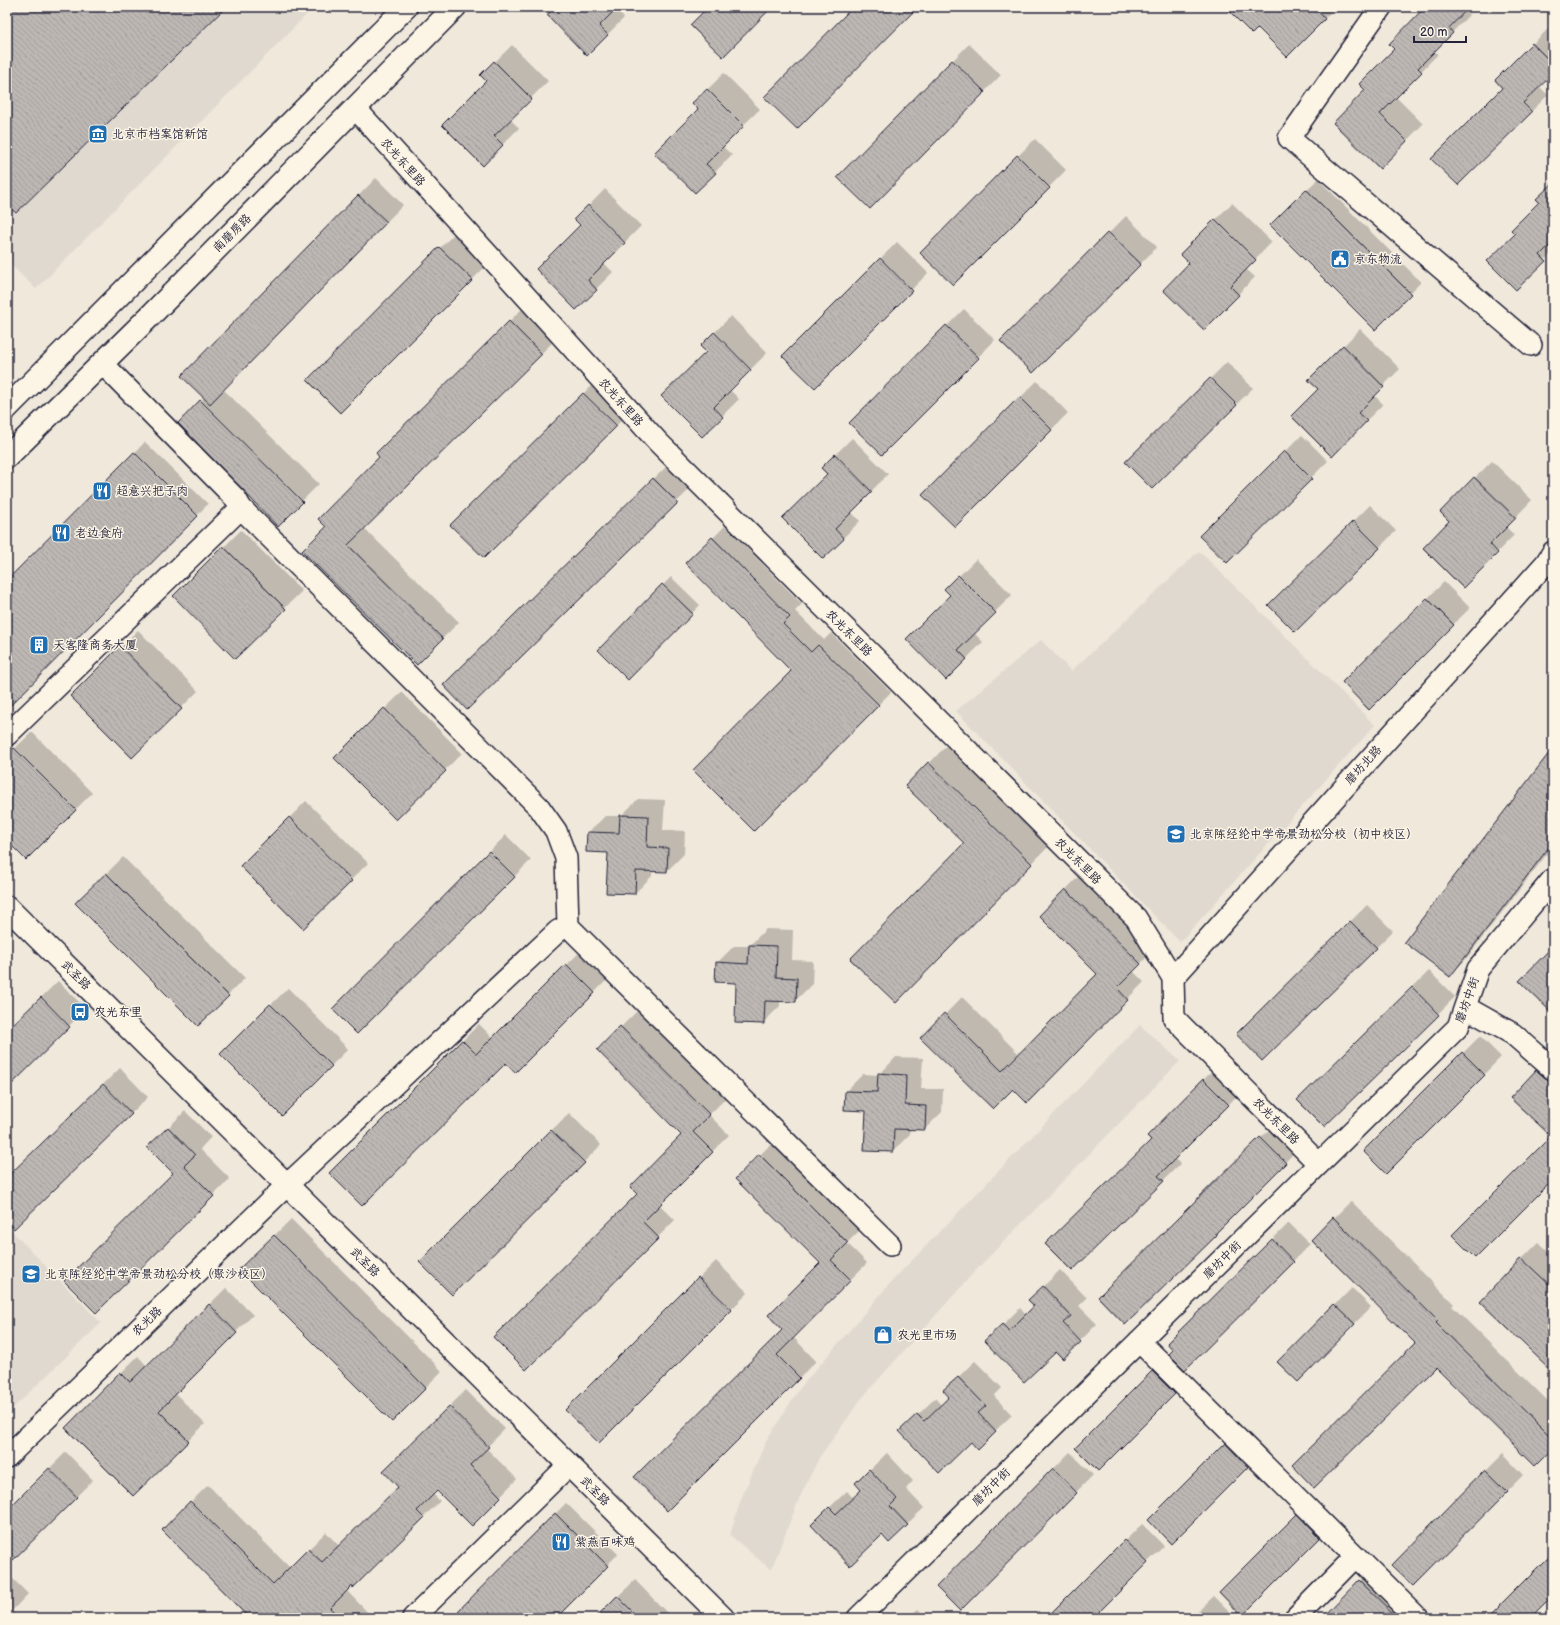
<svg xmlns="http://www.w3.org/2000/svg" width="1560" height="1625" font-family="'Balsamiq Sans','LXGW WenKai TC',sans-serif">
<defs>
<pattern id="building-back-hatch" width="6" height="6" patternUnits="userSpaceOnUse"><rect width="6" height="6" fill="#bcb7b3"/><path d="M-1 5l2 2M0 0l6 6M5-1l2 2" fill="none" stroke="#a19d9b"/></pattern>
</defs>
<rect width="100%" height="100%" fill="#efe8db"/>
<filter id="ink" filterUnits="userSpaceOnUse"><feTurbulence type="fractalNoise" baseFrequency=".025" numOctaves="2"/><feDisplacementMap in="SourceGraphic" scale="8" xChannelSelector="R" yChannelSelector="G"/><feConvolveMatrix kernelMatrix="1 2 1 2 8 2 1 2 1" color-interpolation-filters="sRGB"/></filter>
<g filter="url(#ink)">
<path fill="#e0d9cf" d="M7 7H314L36 289 7 261Z
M1199 551 1375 725 1180 942 956 711 1041 640 1071 671 1103 642Z
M1140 1025 1180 1061 977 1269 861 1399 819 1458 799 1499 771 1570 730 1535 741 1499 766 1441 800 1388 892 1281Z
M7 1226 101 1323 7 1414Z"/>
<path fill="#0003" d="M556 7H617L615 9 624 18 587 55Z
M1226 7H1336L1287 56 1258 27Z
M1424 7H1468L1465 11 1469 15 1434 51 1438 54 1396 97 1423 124 1380 168 1367 90 1425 8Z
M1550 27 1553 30V72L1539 86 1548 95 1458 184 1504 88 1496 80Z
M969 44 1001 75 870 207 839 176Z
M512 45 548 81 510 119 519 128 483 164 487 81 482 75Z
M724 73 760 109 722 146 732 155 695 192 700 108 694 103Z
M1035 139 1066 170 953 284 921 253Z
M376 178 403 205 223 389 319 484 278 525 179 423 204 398 182 376Z
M1318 179 1421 282 1375 328 1271 225Z
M1553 184V252L1516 288V234Z
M605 189 641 226 604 263 613 272 576 309 581 225 576 219Z
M1232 203 1272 242 1246 269 1255 277 1204 329 1191 263 1182 254Z
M1126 216 1157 247 1033 372 1002 341Z
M457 231 489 263 340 412 308 380Z
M897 242 928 273 815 387 784 356Z
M526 305 558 337 364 528 459 622 417 664 327 527 381 457 377 453Z
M964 309 995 340 882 454 850 423Z
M731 316 767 353 730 390 739 399 702 436 707 352 701 346Z
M1360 329 1400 369 1374 395 1383 404 1332 455 1319 389 1310 380Z
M1227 362 1253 388 1152 488 1127 462Z
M601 376 633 409 484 557 452 525Z
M1037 381 1068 413 955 526 923 495Z
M1302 435 1328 461 1227 561 1201 536Z
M852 438 888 474 851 512 860 521 823 558 828 474 822 468Z
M145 442 208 504 7 708V582Z
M1492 461 1532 500 1506 527 1514 535 1463 587 1451 521 1441 512Z
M671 462 694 485 467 708 444 685Z
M1370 505 1396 531 1295 631 1270 605Z
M725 526 802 604 795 611 824 640 831 633 891 692 754 829 793 671 687 564Z
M241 530 302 591 235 657 175 596Z
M976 559 1012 595 974 633 983 642 946 679 952 595 946 589Z
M671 577 700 605 628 679 599 650Z
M1444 582 1470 608 1369 708 1343 682Z
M138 630 198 691 132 757 71 696Z
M402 692 462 753 396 819 335 758Z
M32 732 92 793 26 859 7 840V756Z
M946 746 1048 847 896 1002 965 843 907 786Z
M1553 749V846L1466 959 1450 976Z
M638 799 665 800 663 830 685 831 684 854 667 871 652 870V876L635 893 609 852 588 833 605 816H621Z
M306 801 368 863 303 928 242 866Z
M506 835 531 860 357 1033 333 1009Z
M123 857 245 978 198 1025 77 903Z
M1082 873 1157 947 1133 971 1144 982 1027 1101 1013 1088 922 1038 962 997 1019 1054 1099 974 1040 916Z
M1367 905 1393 931 1262 1060 1237 1034Z
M766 929 793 930 792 960 813 961 812 984 795 1001 780 1000V1006L763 1023 737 982 717 963 734 946H749Z
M584 948 611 976 515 1071 506 1062 331 1173 479 1024 493 1038Z
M1429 971 1455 997 1324 1126 1299 1100Z
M58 981 86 1009 7 1087V1031Z
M288 988 348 1049 282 1115 221 1054Z
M638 1010 726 1098 709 1115 729 1135 659 1204 675 1220 526 1369 638 1194 683 1135 598 1050Z
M1480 1036 1501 1057 1386 1173 1365 1151Z
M1553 1055V1128L1537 1071Z
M896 1057 923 1058 921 1089H943L942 1112 925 1129H910V1134L893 1151 867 1110 846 1091 863 1074 879 1075Z
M1220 1063 1245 1088 1174 1158 1180 1164 1072 1270 1152 1139 1148 1136Z
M120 1068 148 1097 14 1228 7 1220V1178Z
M185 1111 211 1137 200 1149 230 1179 96 1311 175 1173 149 1147Z
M569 1113 601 1145 452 1294 420 1262Z
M1278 1121 1302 1145 1232 1216 1233 1217 1125 1324 1100 1297Z
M777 1138 864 1226 847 1243 867 1263 793 1337 816 1361 667 1509 784 1330 821 1263 736 1179Z
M1351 1201 1454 1304 1452 1306 1553 1406V1447L1436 1366 1416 1343 1312 1240Z
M291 1219 442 1371 392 1421 241 1269Z
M1289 1223 1310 1244 1184 1370 1191 1377 1098 1469 1076 1448 1174 1350 1168 1343Z
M1539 1242 1553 1256V1370L1522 1259Z
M716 1261 748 1293 599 1441 567 1410Z
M1060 1270 1087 1298 1079 1306 1097 1324 1063 1358 1056 1351 986 1341 1020 1308 1026 1315 1035 1306 1030 1300Z
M226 1288 253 1315 175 1393 205 1424 133 1495 66 1428 138 1356 147 1366Z
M1352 1288 1371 1307 1298 1381 1278 1362Z
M975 1361 1002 1388 994 1396 1012 1415 995 1431 971 1441 939 1471 918 1415 935 1398 941 1405 950 1396 945 1390Z
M466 1390 505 1429 486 1448 517 1479 472 1525 437 1490 433 1494 440 1501 353 1586 352 1584 346 1590 373 1618H249L163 1530 208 1485 290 1568 326 1532 339 1546 400 1486 384 1471Z
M1242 1427 1265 1449 1171 1542 1149 1520Z
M66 1452 93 1480 7 1565V1511Z
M1070 1452 1093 1475 960 1610 937 1587Z
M887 1453 913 1481 906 1489 924 1508 907 1524 882 1534 851 1564 829 1508 847 1491 853 1498 862 1489 856 1483Z
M1503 1454 1523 1475 1414 1585 1393 1564Z
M1314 1498 1336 1520 1242 1614 1220 1592Z
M566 1503 618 1554 555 1618H466L459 1611Z
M1142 1524 1164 1546 1091 1618H1047Z
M1377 1564 1432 1618H1323Z
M7 1573 28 1594 7 1616Z
M635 1580 672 1618H596Z
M1214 1596 1236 1618H1191L1197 1612Z
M918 1609 927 1618H908Z"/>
<path fill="url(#building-back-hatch)" stroke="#22223b" d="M7 7H226L16 213 7 205Z
M555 7H618L599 26 608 35 587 56 547 15Z
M708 7H772L723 57 690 25Z
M853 7H918L797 129 764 97Z
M1225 7H1314L1325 19 1287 57 1258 28 1252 34Z
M1425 7H1469L1449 28 1453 33 1418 68 1422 72 1380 114 1407 141 1380 169 1333 123 1365 90 1359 84 1394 49 1389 44Z
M1532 43 1553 64V74L1523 103 1532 112 1458 185 1431 159 1502 88 1495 80Z
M952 60 985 92 870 209 837 177Z
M494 61 532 99 494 136 503 145 483 166 442 125 486 81 480 75Z
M707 89 744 126 706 164 716 173 695 193 654 153 698 109 692 103Z
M1017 155 1050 188 953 285 920 253Z
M1553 183V242L1540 255 1546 261 1516 290 1487 261 1515 234 1511 230 1539 202 1536 199Z
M1306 189 1411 294 1375 330 1270 225Z
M358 195 387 222 210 404 181 376Z
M588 205 625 243 588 280 597 290 576 310 536 269 580 225 574 219Z
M1215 219 1256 260 1230 286 1239 295 1204 330 1163 290 1189 263 1180 254Z
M1108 232 1141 264 1033 373 1000 341Z
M439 247 473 280 340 413 307 380Z
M880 258 912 291 815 388 782 356Z
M509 321 542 354 348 545 443 639 417 665 302 551 326 527 318 519 379 457 376 453Z
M946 325 979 358 882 455 849 423Z
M714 332 751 370 714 407 723 417 702 437 661 396 706 352 700 346Z
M1343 345 1384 387 1358 413 1367 421 1332 457 1291 416 1318 389 1308 380Z
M1210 378 1237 405 1152 489 1125 462Z
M583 393 617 426 484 558 450 525Z
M1019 397 1052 430 955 527 922 495Z
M200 400 303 502 278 527 178 423Z
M1284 451 1312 479 1227 563 1199 536Z
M134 452 198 516 7 709V580Z
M835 454 872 492 835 529 844 539 823 559 782 518 827 474 821 468Z
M1474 477 1516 518 1490 544 1498 553 1463 588 1423 548 1449 521 1440 512Z
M653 478 678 503 467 710 443 685Z
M1353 521 1380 548 1295 632 1268 605Z
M712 537 790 617 783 624 811 652 818 645 879 705 754 831 693 770 791 671 685 563Z
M223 546 286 609 235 659 173 596Z
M958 575 996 613 958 650 967 659 946 680 906 639 950 595 944 589Z
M662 584 693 614 628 680 598 650Z
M1427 598 1454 625 1369 710 1342 682Z
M120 646 182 709 132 758 70 696Z
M384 708 446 771 396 820 334 758Z
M14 748 76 810 26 860 7 841V755Z
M1553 748V842L1450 977 1404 942Z
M928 762 1032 864 896 1003 850 959 964 843 905 786Z
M620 815 648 816 647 847 668 848 667 872 636 871 635 894 606 893 608 853 586 852 587 832 619 833Z
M289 817 352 881 303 929 240 866Z
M489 851 515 877 357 1034 332 1009Z
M106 873 229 996 198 1026 75 903Z
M1065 889 1141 964 1117 988 1128 1000 1027 1103 1013 1089 993 1109 920 1038 944 1013 1002 1071 1097 974 1039 916Z
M1350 921 1377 948 1262 1061 1236 1034Z
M749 945 777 946 776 977 797 978 796 1002 765 1001 764 1024 735 1023 736 983 715 982 716 962 748 964Z
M1553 946V1014L1519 981Z
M566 964 595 993 515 1073 506 1063 362 1206 329 1173 462 1040 476 1054Z
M1412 987 1439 1015 1324 1127 1297 1100Z
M41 997 70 1027 7 1089V1030Z
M270 1004 332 1066 282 1116 220 1054Z
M620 1026 710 1115 693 1132 713 1152 643 1222 659 1238 526 1370 493 1337 637 1194 630 1187 681 1135 597 1050Z
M1462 1052 1485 1075 1386 1174 1363 1151Z
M1536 1070 1545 1078 1553 1081V1180L1475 1258 1452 1235 1551 1136 1510 1098Z
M878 1073 906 1075 905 1105 926 1106 925 1130 894 1129 893 1152 864 1151 866 1111 844 1110 845 1091 877 1092Z
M1203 1079 1229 1105 1158 1176 1164 1181 1072 1271 1045 1244 1151 1140 1147 1136Z
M103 1084 132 1114 14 1229 7 1221V1177Z
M168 1127 195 1155 184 1166 214 1196 96 1313 64 1281 173 1173 147 1147Z
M551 1130 585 1163 452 1295 419 1262Z
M1260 1137 1286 1163 1216 1233 1217 1235 1125 1325 1098 1297Z
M759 1154 848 1243 831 1260 851 1280 777 1355 800 1378 667 1511 634 1477 782 1330 768 1315 820 1263 735 1179Z
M1333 1217 1438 1321 1436 1323 1553 1439V1448L1535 1466 1436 1368 1314 1488 1292 1465 1415 1343 1311 1240Z
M274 1235 426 1388 392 1422 239 1269Z
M1272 1239 1294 1262 1185 1370 1169 1354 1173 1350 1167 1343Z
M1521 1258 1553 1288V1372L1480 1302Z
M698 1277 732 1310 599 1443 565 1410Z
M1043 1286 1071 1316 1063 1323 1081 1342 1063 1359 1056 1352 1024 1382 984 1341 1002 1324 1009 1331 1034 1306 1028 1300Z
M209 1304 237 1333 159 1411 189 1441 133 1496 65 1428 120 1372 130 1382Z
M1334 1304 1355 1324 1298 1382 1277 1362Z
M1152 1371 1175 1394 1098 1471 1075 1448Z
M958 1377 986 1406 978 1413 996 1432 978 1450 971 1442 939 1473 899 1431 917 1414 924 1421 949 1397 943 1390Z
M449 1406 489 1447 470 1465 501 1497 472 1526 437 1491 417 1511 424 1518 353 1588 352 1586 330 1608 340 1618H249L162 1530 190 1501 273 1584 308 1549 322 1562 398 1487 383 1471Z
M1225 1443 1248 1467 1171 1544 1148 1520Z
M49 1468 77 1497 7 1566V1510Z
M1053 1468 1077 1493 960 1611 936 1587Z
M869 1469 897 1499 890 1506 908 1525 889 1543 882 1535 850 1566 811 1525 829 1507 836 1514 861 1490 855 1483Z
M1485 1470 1507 1492 1414 1586 1392 1565Z
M555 1513 608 1566 556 1618H464L458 1611Z
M1297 1514 1320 1538 1242 1616 1219 1592Z
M1124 1540 1148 1563 1093 1618H1046Z
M1553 1552V1596L1531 1618H1487Z
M1359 1580 1398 1618H1322Z
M617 1596 639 1618H595Z"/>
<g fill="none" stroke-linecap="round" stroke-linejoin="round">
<defs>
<path id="street" d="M1381 7 1289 138 1531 345
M355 108 658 442 1136 918 1173 978 1174 1018 1319 1164
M102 363 236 499 241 508 539 807 556 831 566 858 568 926 890 1245
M7 735 241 508
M1173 978 1546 563 1553 552
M1465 1007 1513 1034 1553 1069
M1139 1341 1418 1618
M7 1457 287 1185 558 931 568 926
M413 1618 569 1465
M858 1618 1458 1027 1478 969 1553 879
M1295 1618 1356 1556"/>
<path id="secondary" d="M7 408 406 7
M7 457 150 316 455 7
M7 907 723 1618"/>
</defs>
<use href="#street" stroke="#22223b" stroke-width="24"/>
<use href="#secondary" stroke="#22223b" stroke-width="25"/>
<use href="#street" stroke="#fcf5e5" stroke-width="21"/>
<use href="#secondary" stroke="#fcf5e5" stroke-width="22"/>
</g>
</g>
<defs>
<symbol id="museum-square" viewBox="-11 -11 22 22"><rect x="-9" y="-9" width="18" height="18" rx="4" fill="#1f6fb2" stroke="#fcf5e5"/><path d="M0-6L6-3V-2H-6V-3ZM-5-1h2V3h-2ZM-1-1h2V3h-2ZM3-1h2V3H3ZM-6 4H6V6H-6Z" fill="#fff"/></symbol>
<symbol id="civic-square" viewBox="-11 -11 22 22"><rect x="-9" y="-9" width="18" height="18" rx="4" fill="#1f6fb2" stroke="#fcf5e5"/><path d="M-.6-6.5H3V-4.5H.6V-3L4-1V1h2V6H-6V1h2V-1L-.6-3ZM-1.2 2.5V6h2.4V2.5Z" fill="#fff"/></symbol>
<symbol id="restaurant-square" viewBox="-11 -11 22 22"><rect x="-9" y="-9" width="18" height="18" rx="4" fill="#1f6fb2" stroke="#fcf5e5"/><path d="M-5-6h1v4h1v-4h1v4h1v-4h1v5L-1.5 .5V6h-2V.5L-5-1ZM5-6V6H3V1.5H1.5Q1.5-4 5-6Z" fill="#fff"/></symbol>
<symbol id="building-square" viewBox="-11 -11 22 22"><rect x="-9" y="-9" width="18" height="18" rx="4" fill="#1f6fb2" stroke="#fcf5e5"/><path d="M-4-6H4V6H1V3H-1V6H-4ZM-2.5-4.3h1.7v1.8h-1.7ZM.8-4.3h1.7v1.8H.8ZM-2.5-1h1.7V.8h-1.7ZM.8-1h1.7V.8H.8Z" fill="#fff"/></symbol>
<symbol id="school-square" viewBox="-11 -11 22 22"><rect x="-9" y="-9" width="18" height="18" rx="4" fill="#1f6fb2" stroke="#fcf5e5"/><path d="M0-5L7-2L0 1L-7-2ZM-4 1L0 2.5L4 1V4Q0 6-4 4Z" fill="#fff"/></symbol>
<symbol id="bus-square" viewBox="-11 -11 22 22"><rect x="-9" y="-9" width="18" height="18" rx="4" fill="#1f6fb2" stroke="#fcf5e5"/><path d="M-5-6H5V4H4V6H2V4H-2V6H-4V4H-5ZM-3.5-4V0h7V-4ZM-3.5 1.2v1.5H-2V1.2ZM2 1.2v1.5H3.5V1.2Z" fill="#fff"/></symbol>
<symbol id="shop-square" viewBox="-11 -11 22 22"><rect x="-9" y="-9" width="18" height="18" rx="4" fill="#1f6fb2" stroke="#fcf5e5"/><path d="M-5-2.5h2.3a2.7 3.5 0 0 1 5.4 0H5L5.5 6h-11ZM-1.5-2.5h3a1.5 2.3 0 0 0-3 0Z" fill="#fff"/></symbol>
</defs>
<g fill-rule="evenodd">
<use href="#museum-square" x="87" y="123" width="22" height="22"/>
<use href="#civic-square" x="1329" y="248" width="22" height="22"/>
<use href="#restaurant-square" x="91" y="480" width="22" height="22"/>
<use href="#restaurant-square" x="50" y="522" width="22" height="22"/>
<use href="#building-square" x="28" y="634" width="22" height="22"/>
<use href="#school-square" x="1165" y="823" width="22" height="22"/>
<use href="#bus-square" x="69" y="1001" width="22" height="22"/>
<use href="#school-square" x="20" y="1263" width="22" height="22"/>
<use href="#shop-square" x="872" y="1324" width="22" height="22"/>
<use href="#restaurant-square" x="550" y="1531" width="22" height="22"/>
</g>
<g text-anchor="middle" stroke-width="3" stroke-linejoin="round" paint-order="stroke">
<g font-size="12" fill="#22223b" stroke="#fcf5e5" text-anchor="start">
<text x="112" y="138">北京市档案馆新馆</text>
<text x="1354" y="263">京东物流</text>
<text x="116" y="495">超意兴把子肉</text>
<text x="75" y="537">老边食府</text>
<text x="53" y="649">天客隆商务大厦</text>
<text x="1190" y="838">北京陈经纶中学帝景劲松分校（初中校区）</text>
<text x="94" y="1016">农光东里</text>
<text x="45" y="1278">北京陈经纶中学帝景劲松分校（聚沙校区）</text>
<text x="897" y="1339">农光里市场</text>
<text x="575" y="1546">紫燕百味鸡</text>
</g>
<g font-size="12" fill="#22223b" stroke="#fcf5e5">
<text transform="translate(403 162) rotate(48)" y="4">农光东里路</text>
<text transform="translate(232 233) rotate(-45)" y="4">南磨房路</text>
<text transform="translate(621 402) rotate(48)" y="4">农光东里路</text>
<text transform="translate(849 633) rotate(45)" y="4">农光东里路</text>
<text transform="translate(1363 765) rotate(-48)" y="4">磨坊北路</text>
<text transform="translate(1078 861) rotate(45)" y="4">农光东里路</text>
<text transform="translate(76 975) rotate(45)" y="4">武圣路</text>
<text transform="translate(1467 1000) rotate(-70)" y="4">磨坊中街</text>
<text transform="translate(1276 1121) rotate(45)" y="4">农光东里路</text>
<text transform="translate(1222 1260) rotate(-45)" y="4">磨坊中街</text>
<text transform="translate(365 1262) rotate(45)" y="4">武圣路</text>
<text transform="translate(147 1321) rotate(-44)" y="4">农光路</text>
<text transform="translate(991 1487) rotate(-45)" y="4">磨坊中街</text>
<text transform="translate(595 1491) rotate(45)" y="4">武圣路</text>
</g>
</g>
<rect width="1560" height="1625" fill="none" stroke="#fcf5e5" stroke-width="24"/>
<rect x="12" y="12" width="1536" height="1601" fill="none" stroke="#22223b" stroke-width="1.5" filter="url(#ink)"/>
<path d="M1414 36v6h52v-6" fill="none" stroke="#22223b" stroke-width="2"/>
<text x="1420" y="36" font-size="12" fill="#22223b" stroke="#fcf5e5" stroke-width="3" paint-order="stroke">20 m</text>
</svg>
